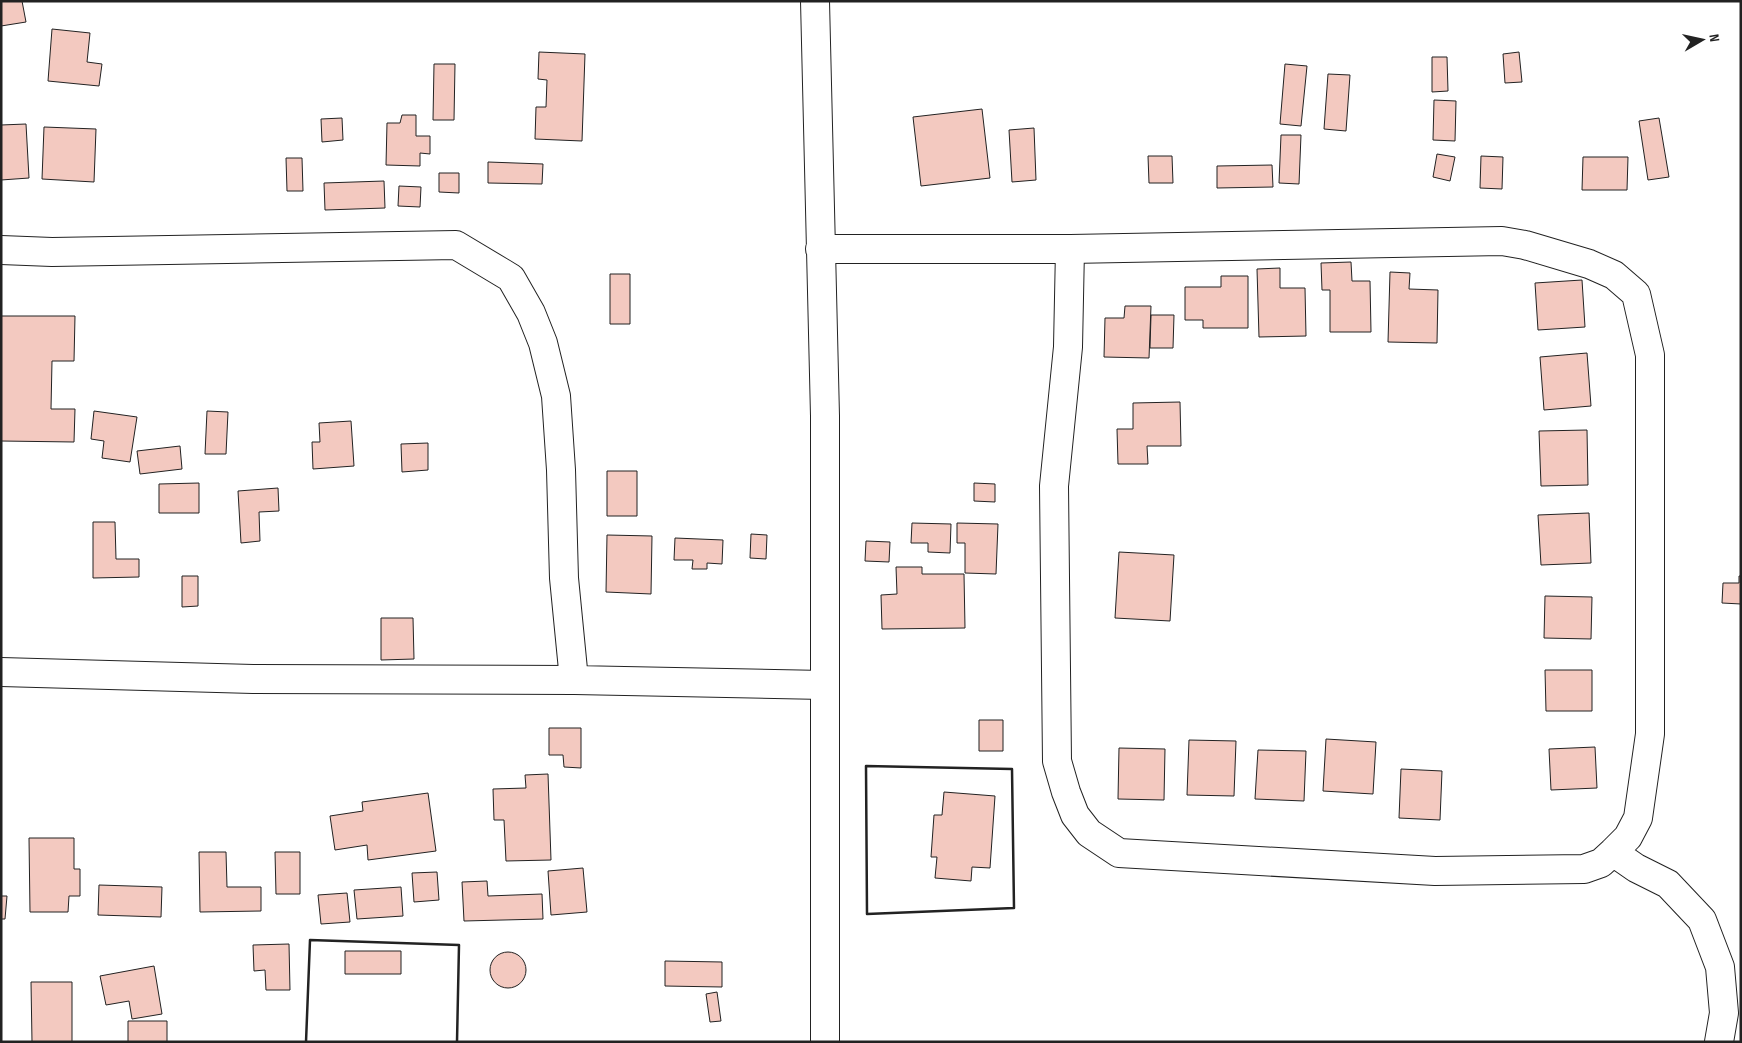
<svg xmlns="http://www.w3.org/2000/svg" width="1742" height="1043" font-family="'Sofia Sans Condensed',sans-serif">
<rect width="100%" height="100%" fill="#fff"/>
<path fill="#f3c9c0" stroke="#222" d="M1 1H22L26 22 1 26Z
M52 29 90 33 87 62 102 64 99 86 48 81Z
M539 52 585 54 582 141 535 139 536 107H546L547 80 538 79Z
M1519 52 1522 82 1505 83 1503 54Z
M1432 57H1447L1448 91 1432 92Z
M434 64H455L454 120H433Z
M1285 64 1307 66 1301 126 1280 124Z
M1328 74 1350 75 1346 131 1324 129Z
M1434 100 1456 101 1455 141 1433 140Z
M982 109 990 178 921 186 913 117Z
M402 115H416V136H430V154L420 153V166L386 165 387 123H400Z
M342 118 343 140 322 142 321 119Z
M1659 118 1669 177 1648 180 1639 121Z
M26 124 29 178 1 180V125Z
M44 127 96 129 94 182 42 179Z
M1034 128 1036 180 1012 182 1009 130Z
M1281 135H1301L1299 184 1279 183Z
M1437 154 1455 157 1450 181 1433 177Z
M1148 156H1172L1173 183H1149Z
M1481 156 1503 157 1502 189 1480 188Z
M1583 157H1628L1627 190H1582Z
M286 158H302L303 191H287Z
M488 162 543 164 542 184 488 183Z
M1272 165 1273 187 1217 188V166Z
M439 173H459V193L439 192Z
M384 181 385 208 325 210 324 183Z
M399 186 421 187 420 207 398 206Z
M1351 262 1352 281H1370L1371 332H1330V290H1322L1321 263Z
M1280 268V288H1305L1306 336 1259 337 1257 269Z
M1390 272 1410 273 1409 289 1438 290 1437 343 1388 342Z
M610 274H630V324H610Z
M1221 276H1248V328H1203V320H1185V287H1221Z
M1582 280 1585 327 1538 330 1535 283Z
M1125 306H1151L1149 358 1104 357 1105 318H1124Z
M1151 315H1174L1173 348H1150Z
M1 316H75L74 361H52L51 409H75L74 442 1 441Z
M1587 353 1591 406 1544 410 1540 357Z
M1180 402 1181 446H1147L1148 464H1118L1117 429H1133V403Z
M94 411 137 417 130 462 102 458 104 441 91 439Z
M207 411 228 412 226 454H205Z
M351 421 354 466 313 469 312 442H320L319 423Z
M1587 430 1588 485 1541 486 1539 431Z
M428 443V470L402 472 401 444Z
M180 446 182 469 140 474 137 451Z
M607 471H637V516H607Z
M199 483V513H159V484Z
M974 483 995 484V502L974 501Z
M278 488 279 511 259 512 260 541 241 543 238 491Z
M1589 513 1591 563 1541 565 1538 515Z
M93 522H115L116 559H139V577L93 578Z
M912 523 951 524 950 553 928 552V543H911Z
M957 523 998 524 996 574 965 573V543H957Z
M751 534 767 535 766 559 750 558Z
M607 535 652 536 651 594 606 592Z
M675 538 723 540 722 564 707 563V569H692L693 560H674Z
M866 541 890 542 889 562 865 561Z
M1119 552 1174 555 1170 621 1115 618Z
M896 567H922V574H964L965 628 882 629 881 595 897 594Z
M182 576H198V606L182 607Z
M1739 576H1741V604L1722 603 1723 583H1739Z
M1545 596 1592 597 1591 639 1544 638Z
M381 618H413L414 659 381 660Z
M1545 670H1592V711H1546Z
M979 720H1003V751H979Z
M549 728H581V768L564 767 563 755H549Z
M1326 739 1376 742 1373 794 1323 791Z
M1189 740 1236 741 1234 796 1187 795Z
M1595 747 1597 788 1551 790 1549 749Z
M1119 748 1165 749 1164 800 1118 799Z
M1258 750 1306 751 1304 801 1255 799Z
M1401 769 1442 771 1440 820 1399 818Z
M548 774 551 860 506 861 504 820H494L493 789 526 788 525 775Z
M944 792 995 796 990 868 972 867 971 881 935 878 937 857H931L934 815H942Z
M428 793 436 851 368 860 367 845 335 850 330 816 363 811 362 802Z
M29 838H74V869H80V896H69L68 912H30Z
M199 852H226L227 887H261V911L200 912Z
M275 852H300V894H276Z
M583 868 587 912 551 915 548 871Z
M437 872 439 900 414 902 412 873Z
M487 881 488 896 542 894 543 919 464 921 462 882Z
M99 885 162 887 161 917 98 915Z
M401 887 403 916 357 919 354 890Z
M347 893 350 922 321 924 318 895Z
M1 896H7L5 919H1Z
M289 944 290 990H266L265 970 254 971 253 945Z
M345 951H401V974H345Z
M490 970a18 18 0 1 1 36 0a18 18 0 1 1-36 0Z
M665 961 722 962V987L665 986Z
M154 966 162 1014 132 1019 129 1001 106 1005 100 976Z
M31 982H72V1042H32Z
M717 992 721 1021 710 1022 706 994Z
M128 1021H167V1042H128Z"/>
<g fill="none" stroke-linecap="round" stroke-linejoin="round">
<defs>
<path id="minor" d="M815 1 825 416V1042
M820 249H1070L1502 241 1525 245 1589 264 1614 275 1636 294 1650 355V734L1638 818 1628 837 1613 852 1601 863 1584 869 1435 871 1119 853 1089 833 1075 815 1066 792 1057 761 1054 486 1068 347 1070 249
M1 250 52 252 456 245 511 278 531 313 543 343 556 396 561 470 564 578 574 680
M1 672 253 679 574 680 824 685
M1613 852 1636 868 1668 884 1702 920 1720 967 1724 1013 1719 1042"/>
</defs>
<use href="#minor" stroke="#222" stroke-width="30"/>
<use href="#minor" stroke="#fff" stroke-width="28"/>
<path stroke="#222" stroke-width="2.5" d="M866 766 1012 769 1014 908 867 914Z
M306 1042 310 940 459 945 457 1042"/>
</g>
<rect width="1742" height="1043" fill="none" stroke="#222222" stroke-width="5"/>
<g transform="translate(1702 40) rotate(81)" stroke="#ffffff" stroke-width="4" paint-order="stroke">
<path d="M0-4L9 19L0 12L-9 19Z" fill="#222222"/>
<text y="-8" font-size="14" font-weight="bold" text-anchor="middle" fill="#222222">N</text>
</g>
</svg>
